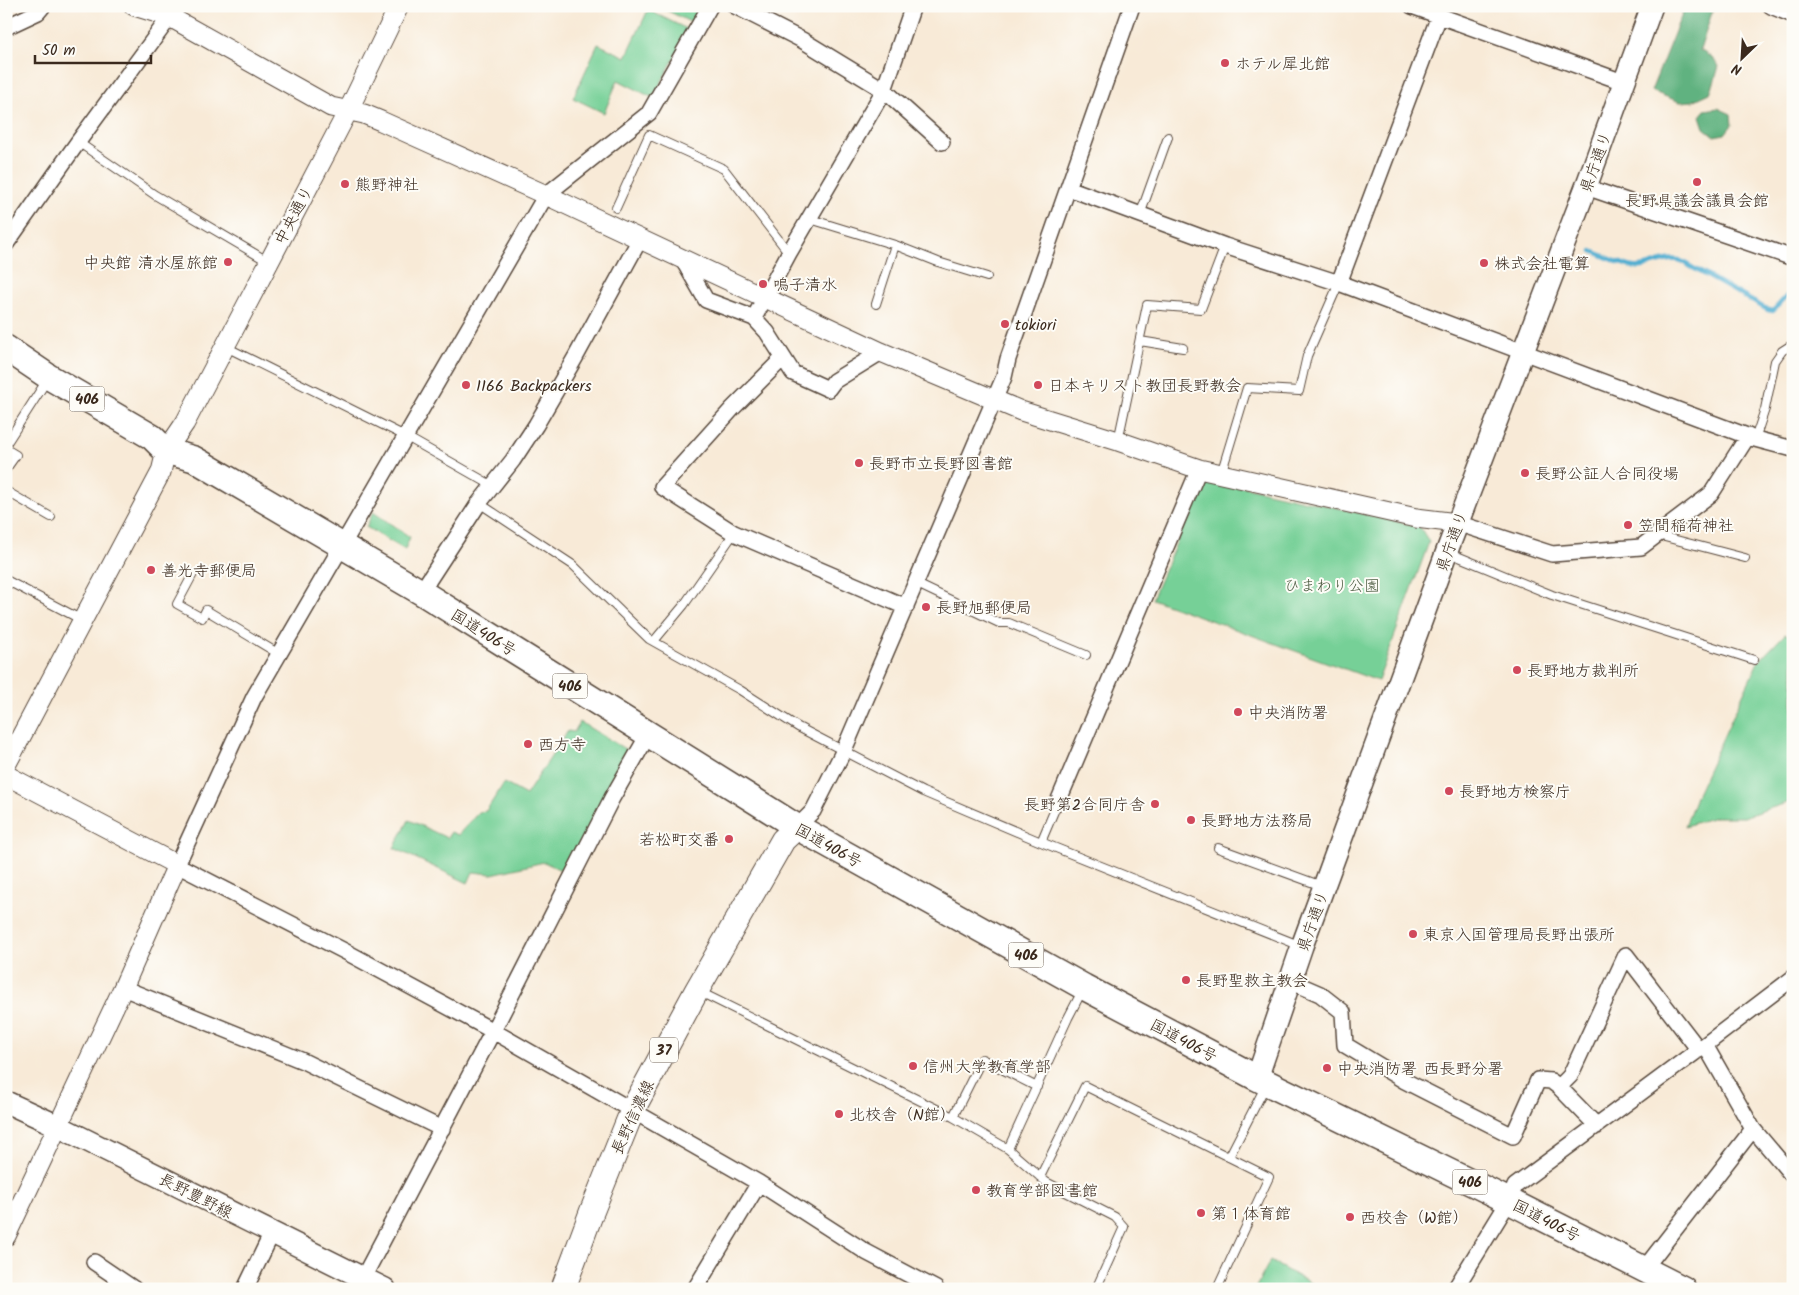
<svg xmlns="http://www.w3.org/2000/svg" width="1799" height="1295" font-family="Kalam,'Klee One',sans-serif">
<rect width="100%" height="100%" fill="#fdfcf7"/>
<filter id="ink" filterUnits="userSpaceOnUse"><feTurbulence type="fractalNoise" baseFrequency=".02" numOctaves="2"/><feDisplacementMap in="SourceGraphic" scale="10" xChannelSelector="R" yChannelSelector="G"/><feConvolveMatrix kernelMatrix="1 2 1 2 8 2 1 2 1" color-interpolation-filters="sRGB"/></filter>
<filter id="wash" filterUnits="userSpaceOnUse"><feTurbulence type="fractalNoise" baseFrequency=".0096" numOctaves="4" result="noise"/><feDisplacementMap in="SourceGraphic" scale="20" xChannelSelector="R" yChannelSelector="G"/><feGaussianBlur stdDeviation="1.12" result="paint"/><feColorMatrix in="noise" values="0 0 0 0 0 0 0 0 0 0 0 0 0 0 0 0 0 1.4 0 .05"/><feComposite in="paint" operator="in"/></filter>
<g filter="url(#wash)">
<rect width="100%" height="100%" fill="#f8ead7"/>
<path fill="#76d097" stroke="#587d5a" d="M658 6H703L692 23Z
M648 10 689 30 653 98 618 80 604 113 573 98 598 44 626 57Z
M1215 480 1420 527 1429 542 1378 681 1152 599 1200 488Z
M373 512 410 537 405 550 366 527Z
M1785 634 1793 636V801L1743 817H1715L1685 826 1697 794 1758 662Z
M580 722 630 752 567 873 544 862 492 874 473 872 468 883 394 848 409 820 447 838 451 832 458 835 479 812 486 811 504 783 526 795 568 731 574 732Z
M1270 1261 1321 1289H1255Z"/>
<path fill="#60b280" stroke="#4e6e4f" d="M1685 6H1714L1700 50 1711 57 1719 66 1715 80 1710 93 1693 101 1680 102 1651 91Z
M1718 108 1731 114 1732 125 1725 134 1714 136 1704 128 1700 116 1705 110Z"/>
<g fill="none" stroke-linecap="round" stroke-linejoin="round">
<path stroke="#52afd1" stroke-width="4.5" d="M1592 251C1604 256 1622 265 1633 267 1648 270 1661 257 1679 260L1768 310 1773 311 1793 289"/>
</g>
</g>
<g filter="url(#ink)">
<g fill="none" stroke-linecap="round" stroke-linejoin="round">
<defs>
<path id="service" d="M78 142 155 195 269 262
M616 208 649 135 724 169 789 253
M1140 215 1168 137
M810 219 895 245
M876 304 895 245 938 262 987 277
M1140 341 1183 348
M226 347 405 436 493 486
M1755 439 1765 409 1775 361 1782 351 1793 344
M1118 441 1147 305 1201 309 1225 246
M6 444 47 380
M6 449 16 455 6 469
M1221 474 1247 388 1299 391 1307 356 1339 283
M6 491 51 517
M479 503 573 565 649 639 740 690 798 727 923 792 1041 842 1301 946
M1657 535 1745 558
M1447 552 1552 595 1754 660
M193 574 177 604 202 618 206 610 279 654
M6 580 82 620
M915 583 999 623H1009L1086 655
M654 641 684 605 734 533
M1041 842 1058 802
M1218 848 1322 886
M698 991 953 1117 1008 1149 1068 1018 1082 991
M953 1117 982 1059 1037 1087
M1008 1149 1046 1182 1115 1217 1124 1227 1096 1289
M1229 1157 1265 1087
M1040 1177 1085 1086 1269 1177 1217 1289"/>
<path id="minor" d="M710 6 649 113 546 195 254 697 177 865 350 954 493 1031 759 1183 866 1252 936 1289
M735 6 802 40 884 90 942 142
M1412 6 1623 82
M1771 6 1793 15
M6 27 38 12 43 6
M1586 187 1793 258
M1068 188 1225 246 1339 283 1755 439 1793 449
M6 244 78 142 178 6
M683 260 706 300 754 318 767 332 793 373 828 389 834 381 881 352
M1339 283 1439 16
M754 318 789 253 884 90 913 6
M783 358 733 408 662 487 734 533 906 607
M1457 523 1552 554 1641 547 1711 494 1748 436
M421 592 479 503 513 460 536 425 575 358 640 239
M1058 802 1199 469
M797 827 813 811 844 750 1004 377 1008 359 1132 6
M1290 981 1320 994 1343 1012 1345 1045 1405 1081 1513 1136 1538 1080 1551 1081 1559 1087
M123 988 303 1061 442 1129
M1705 1045 1753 1129 1791 1174
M1597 1126 1559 1087 1570 1076 1626 955 1699 1050
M94 1262 134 1289
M1644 1269 1753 1129
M363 1278 493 1031 612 798 648 735
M245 1289 272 1233
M695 1289 759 1183
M1455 1289 1509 1201 1515 1186 1705 1045 1793 978"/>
<path id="tertiary" d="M134 6 170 17 331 107 364 114 381 121 546 195 881 352 1021 411 1118 441 1199 469 1416 518 1457 523
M6 765 161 472 166 451 185 423 348 111 399 6
M6 775 177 865 123 988 6 1236"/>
<path id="secondary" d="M1257 1078 1302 946 1447 551 1586 187 1652 6
M6 1102 58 1126 385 1289"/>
<path id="primary" d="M563 1289 592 1211 633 1109 697 990 783 840 797 827"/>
<path id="trunk" d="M6 348 49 377 152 437 166 451 194 459 201 463 421 592 797 827 1084 987 1257 1078 1509 1201 1683 1289"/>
</defs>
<use href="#service" stroke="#57473a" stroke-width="10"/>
<use href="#minor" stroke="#57473a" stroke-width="18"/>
<use href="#tertiary" stroke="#57473a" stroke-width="21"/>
<use href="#secondary" stroke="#57473a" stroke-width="24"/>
<use href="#primary" stroke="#57473a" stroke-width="26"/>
<use href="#trunk" stroke="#57473a" stroke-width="28"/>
<use href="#service" stroke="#fff" stroke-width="8"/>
<use href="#minor" stroke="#fff" stroke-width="15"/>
<use href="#tertiary" stroke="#fff" stroke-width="19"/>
<use href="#secondary" stroke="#fff" stroke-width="21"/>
<use href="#primary" stroke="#fff" stroke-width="24"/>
<use href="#trunk" stroke="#fff" stroke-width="25"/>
</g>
</g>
<g fill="#d1495b" stroke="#fdfcf7" stroke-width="2">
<circle cx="1225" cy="63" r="5"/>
<circle cx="1697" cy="182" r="5"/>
<circle cx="345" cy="184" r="5"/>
<circle cx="228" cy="262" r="5"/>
<circle cx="1484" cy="263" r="5"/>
<circle cx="763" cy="284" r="5"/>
<circle cx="1005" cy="324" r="5"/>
<circle cx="466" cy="385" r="5"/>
<circle cx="1038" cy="385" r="5"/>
<circle cx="859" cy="463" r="5"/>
<circle cx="1525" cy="473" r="5"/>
<circle cx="1628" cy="525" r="5"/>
<circle cx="151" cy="570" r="5"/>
<circle cx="926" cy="607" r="5"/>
<circle cx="1517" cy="670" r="5"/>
<circle cx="1238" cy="712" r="5"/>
<circle cx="528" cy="744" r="5"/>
<circle cx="1449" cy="791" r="5"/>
<circle cx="1155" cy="804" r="5"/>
<circle cx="1191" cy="820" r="5"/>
<circle cx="729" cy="839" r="5"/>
<circle cx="1413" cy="934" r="5"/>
<circle cx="1186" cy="980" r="5"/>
<circle cx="913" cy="1066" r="5"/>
<circle cx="1327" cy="1068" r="5"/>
<circle cx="839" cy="1114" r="5"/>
<circle cx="976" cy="1190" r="5"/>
<circle cx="1201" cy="1213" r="5"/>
<circle cx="1350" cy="1217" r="5"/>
</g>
<g text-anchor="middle" stroke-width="4" stroke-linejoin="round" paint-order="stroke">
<g fill="#fdfcf7" stroke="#75695f" stroke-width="1">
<rect x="69.5" y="386.5" width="35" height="25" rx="4"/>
<rect x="552.5" y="673.5" width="35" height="25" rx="4"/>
<rect x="1008.5" y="942.5" width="35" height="25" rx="4"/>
<rect x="650" y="1037.5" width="28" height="25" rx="4"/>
<rect x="1452.5" y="1169.5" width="35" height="25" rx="4"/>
</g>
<g font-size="15" font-weight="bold" fill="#3b2a1e">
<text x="87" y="404">406</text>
<text x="570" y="691">406</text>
<text x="1026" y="960">406</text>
<text x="664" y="1055">37</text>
<text x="1470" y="1187">406</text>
</g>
<g font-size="16" fill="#3b2a1e" stroke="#fdfcf7" text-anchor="start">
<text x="1235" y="69">ホテル犀北館</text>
<text x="355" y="190">熊野神社</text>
<text x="1697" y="206" text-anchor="middle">長野県議会議員会館</text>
<text x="218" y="268" text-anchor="end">中央館 清水屋旅館</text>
<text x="1494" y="269">株式会社電算</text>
<text x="773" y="290">鳴子清水</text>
<text x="1015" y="330">tokiori</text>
<text x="476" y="391">1166 Backpackers</text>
<text x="1048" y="391">日本キリスト教団長野教会</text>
<text x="869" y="469">長野市立長野図書館</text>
<text x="1535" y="479">長野公証人合同役場</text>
<text x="1638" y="531">笠間稲荷神社</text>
<text x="161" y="576">善光寺郵便局</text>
<text x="936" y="613">長野旭郵便局</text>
<text x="1527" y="676">長野地方裁判所</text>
<text x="1248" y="718">中央消防署</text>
<text x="538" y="750">西方寺</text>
<text x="1459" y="797">長野地方検察庁</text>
<text x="1145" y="810" text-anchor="end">長野第2合同庁舎</text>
<text x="1201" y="826">長野地方法務局</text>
<text x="719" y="845" text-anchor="end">若松町交番</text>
<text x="1423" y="940">東京入国管理局長野出張所</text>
<text x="1196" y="986">長野聖救主教会</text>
<text x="923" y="1072">信州大学教育学部</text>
<text x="1337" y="1074">中央消防署 西長野分署</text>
<text x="849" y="1120">北校舎（N館）</text>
<text x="986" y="1196">教育学部図書館</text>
<text x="1211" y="1219">第１体育館</text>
<text x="1360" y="1223">西校舎（W館）</text>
</g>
<g font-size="16" fill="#3b2a1e" stroke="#fdfcf7">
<text transform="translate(1595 162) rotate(-70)" y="6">県庁通り</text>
<text transform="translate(293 215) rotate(-62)" y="6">中央通り</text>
<text transform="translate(1451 541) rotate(-70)" y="6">県庁通り</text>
<text transform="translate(484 632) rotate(32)" y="6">国道406号</text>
<text transform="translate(829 845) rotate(29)" y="6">国道406号</text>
<text transform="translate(1312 921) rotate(-70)" y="6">県庁通り</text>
<text transform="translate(1184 1040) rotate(28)" y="6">国道406号</text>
<text transform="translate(632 1117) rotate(-65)" y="6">長野信濃線</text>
<text transform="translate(196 1195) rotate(27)" y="6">長野豊野線</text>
<text transform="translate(1547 1220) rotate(27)" y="6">国道406号</text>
</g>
<g font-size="16" fill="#4d5c42" stroke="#fdfcf7">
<text x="1332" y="591">ひまわり公園</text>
</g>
</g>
<rect width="1799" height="1295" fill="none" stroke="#fdfcf7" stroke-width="25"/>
<g transform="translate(1742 58) rotate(205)" stroke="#fdfcf7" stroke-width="4" paint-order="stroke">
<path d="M0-4L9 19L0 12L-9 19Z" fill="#3b2a1e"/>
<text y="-8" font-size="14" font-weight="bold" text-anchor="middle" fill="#3b2a1e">N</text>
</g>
<path d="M35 55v8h116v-8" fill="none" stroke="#3b2a1e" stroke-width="2.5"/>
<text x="42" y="55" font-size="15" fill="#3b2a1e" stroke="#fdfcf7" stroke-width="4" paint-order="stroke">50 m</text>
</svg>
